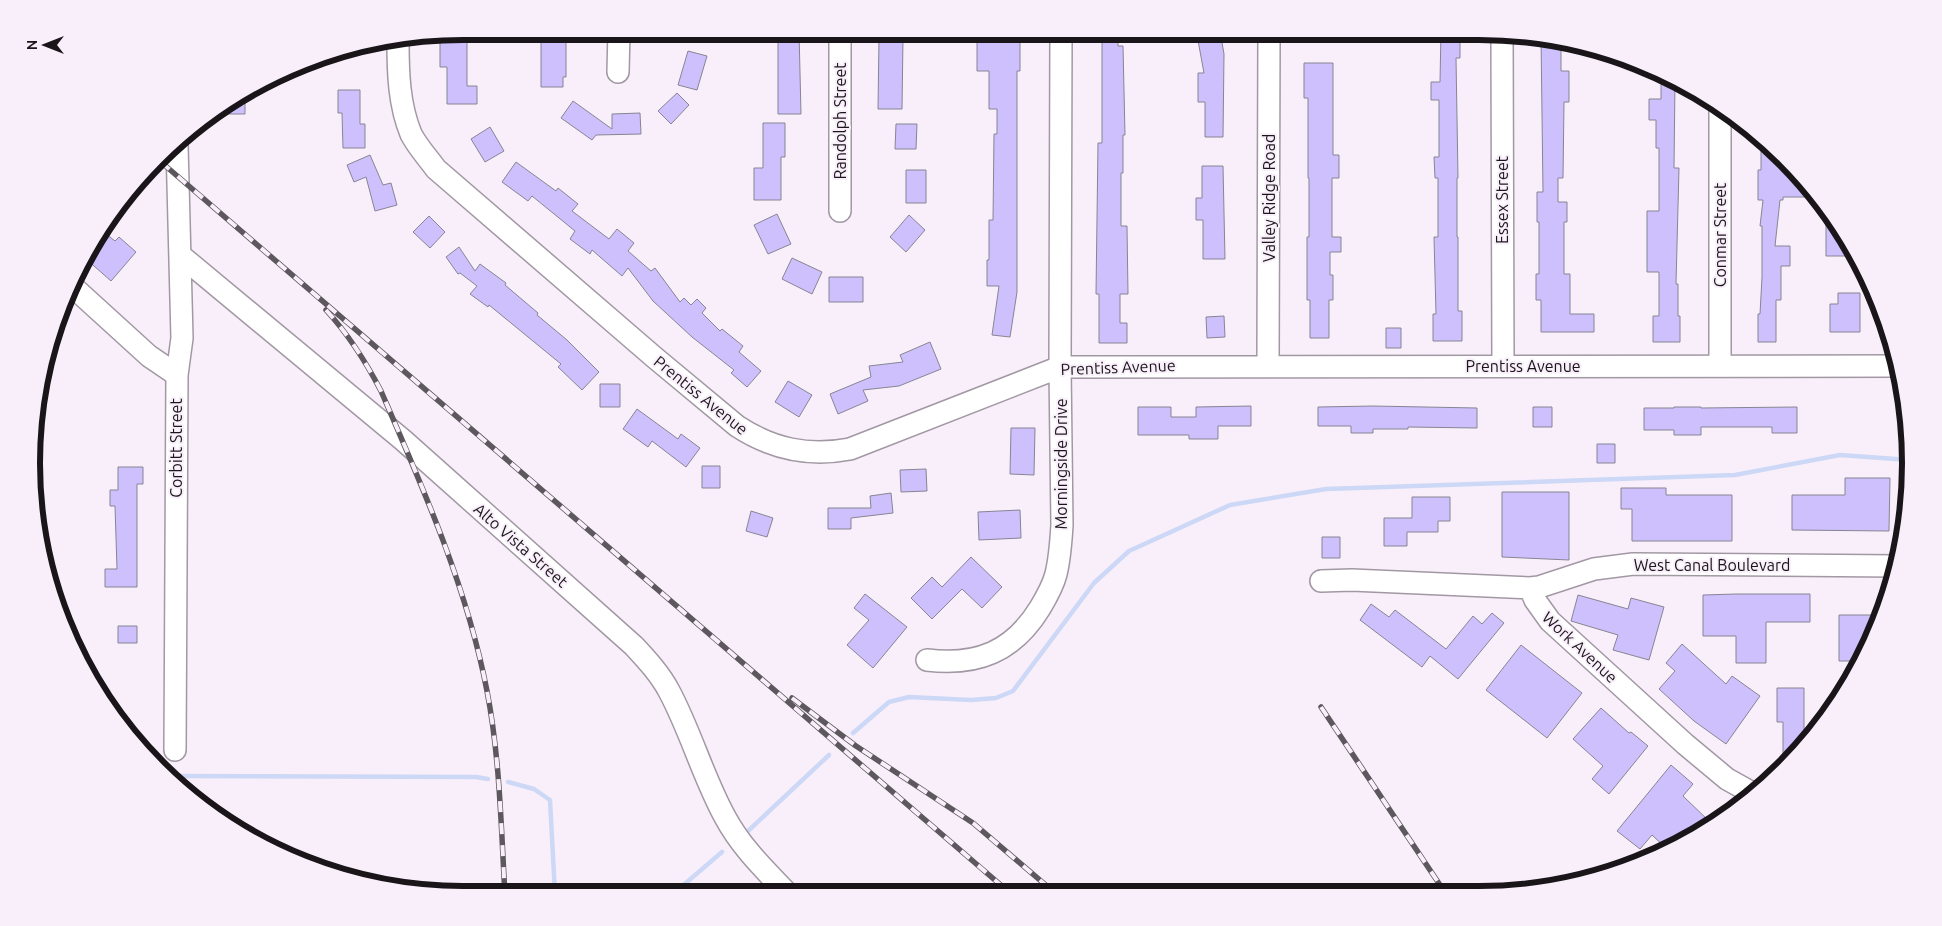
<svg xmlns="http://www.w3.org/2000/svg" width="1942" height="926" font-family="Ubuntu,sans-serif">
<rect width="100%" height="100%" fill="#f9effb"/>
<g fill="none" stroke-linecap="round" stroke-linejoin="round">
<path stroke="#ccd8f5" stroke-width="4.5" d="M853 733 889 702 909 697 971 700 996 698 1013 691 1094 583 1129 551 1230 505 1326 489 1735 475 1840 455 1910 460
M168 776 476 777 488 779
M508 782 534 789 550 800 555 894
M748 831 829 755
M673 894 722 852"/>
</g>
<path fill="#cdc0fd" stroke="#878593" d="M778 31H799L801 114H778Z
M1102 31H1118V46H1123L1125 135H1123V173H1121V226H1127L1128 294H1120V323H1127V343H1099V294H1096L1098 143H1102Z
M1220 31 1224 54 1223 137H1205V102H1198V73H1204L1197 35Z
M1441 31H1460V58H1456L1458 178H1457V237H1458V311H1462V341H1433V314H1436L1434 237H1438V178H1435L1434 157H1439V100H1431V82H1440Z
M440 37H467V86H477V104H447V67H440Z
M879 37H903L902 109H878Z
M1541 37 1561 39V71H1569V102H1564L1563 178H1558V202H1567V222H1564V274H1570V314H1594V332H1541V300H1536V274H1539V222H1537V192H1543Z
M541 41H566V77H563V87H541Z
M977 42H1020V71H1017V292L1010 337 992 335 999 286H987V260H989V220H993L994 134H997V109H989V71H977Z
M688 51 707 56 697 90 678 85Z
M1304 63H1333V155H1339V178H1332V237H1341V252H1330V275H1333V300H1329V338H1310V300H1307V237H1309V178H1308V98H1304Z
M1661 73 1675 80 1674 168H1679L1676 284H1678V316H1680V342H1653V316H1659V272H1647V211H1659V148H1656V120H1649V99H1661Z
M338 90H360V124H365V148H343L342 113H338Z
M677 93 689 105 671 124 658 111Z
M245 97V114H212Z
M573 101 612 129V114L640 113 641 134 596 135 592 140 561 118Z
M763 123H785V157H781V200H754V168H763Z
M896 124H917L916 149H895Z
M490 127 504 151 485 162 471 139Z
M1761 139 1784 158 1816 197H1783V200H1780L1775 246H1790V266H1781V300H1776V342H1758V314H1760L1762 277V226H1760L1763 200H1758V170H1761Z
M370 155 383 185 391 183 397 205 375 211 366 177 354 182 347 165Z
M516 162 556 191 558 188 578 204 572 211 609 239 617 229 634 243 628 251 651 271 655 268 680 302 684 298 691 305 697 299 706 308 702 313 720 331 722 329 743 346 739 352 761 371 747 387 731 373 734 370 692 337 653 301 628 268 622 276 592 250 590 254 570 239 575 231 532 196 528 201 502 182Z
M1202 166H1223L1225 259H1203V220H1196V198H1202Z
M906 170H926V203H906Z
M1826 209 1838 223 1856 256H1826Z
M777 214 791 244 768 254 754 225Z
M909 215 925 230 906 252 890 237Z
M429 216 445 232 430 248 413 232Z
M101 230 115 241 119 237 136 252 111 281 85 258Z
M459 247 475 271 480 264 506 283 505 285 538 313 537 315 567 340 599 372 582 390 558 367 561 364 489 305 488 307 470 294 477 286 460 273 458 274 446 257Z
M792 258 822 272 812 294 782 279Z
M829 277H863V302H829Z
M1838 293H1860V332H1830V304H1838Z
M1224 316 1225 337 1207 338 1206 317Z
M1386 328H1401V348H1386Z
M930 342 941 369 899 386 863 390 868 401 838 414 830 394 871 377 869 366 903 362 900 355Z
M788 381 812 395 799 417 775 402Z
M600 384H620V407H600Z
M1251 406V426H1218V439H1189V435H1138V407H1171V417H1196V407Z
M1373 406 1477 408V428L1408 427V429H1373V433H1351V426H1318V407Z
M1533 407H1552V427H1533Z
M1674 407H1701V408L1797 407V433H1772V427H1701V435H1674V430H1644V408H1674Z
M637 409 678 439 681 434 700 448 686 467 652 441 648 447 623 429Z
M1011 428H1035L1034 475 1010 474Z
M1597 444H1615V463H1597Z
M702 466H720V488H702Z
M118 467H143V484H137V587H105V569H117L115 506H110V490H118Z
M926 469 927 491 901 492 900 470Z
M1845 478H1890L1889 531 1792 530V495H1845Z
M1621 488H1666V495H1732V541H1632V509H1621Z
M1502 492H1569V560L1502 557Z
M891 493 893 513 851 518V529H828V508H871L870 496Z
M1412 497H1450V521H1438V532H1407V546H1384V518H1412Z
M1020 510 1021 538 979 540 978 512Z
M751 511 773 518 767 537 746 531Z
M1322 537H1340V558H1322Z
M971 557 1002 587 982 608 962 589 932 619 911 598 932 577 942 587Z
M865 594 907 627 873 668 847 645 869 620 854 608Z
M1736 594H1810V622H1766V663H1736V636H1703V595Z
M1578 595 1628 609 1631 598 1664 607 1649 660 1613 650 1618 635 1571 621Z
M1371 604 1389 617 1395 610 1446 649 1473 616 1482 624 1492 613 1504 623 1458 679 1430 656 1422 667 1360 620Z
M1839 615H1879L1878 628 1859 661H1839Z
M118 626H137V643H118Z
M1682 644 1726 684 1732 676 1760 696 1726 744 1694 721 1659 689 1675 671 1666 663Z
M1521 645 1582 693 1547 738 1486 690Z
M1777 688H1804V743L1783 765V722H1777Z
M1601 708 1629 733 1631 732 1648 746 1609 794 1592 779 1603 766 1573 739Z
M1671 765 1693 784 1683 796 1711 823 1667 849 1652 835 1640 849 1617 831Z"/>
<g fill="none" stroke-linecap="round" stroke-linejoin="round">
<defs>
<path id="minor" d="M1502 34 1503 366
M398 42C398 73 399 105 411 134 417 146 428 158 436 169L654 357 737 426C772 449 808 457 850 449L1060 367 1899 366
M618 72 619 31
M1720 105V365
M840 211V31
M180 255 403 440 634 646C647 660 660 674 669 691 691 732 703 777 725 817 741 847 765 870 788 894
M71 285 149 356 177 375
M1268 365 1269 31
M1321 581 1352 580 1530 588 1539 587 1594 569 1633 564 1897 566
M1530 588 1535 600 1550 621 1685 744 1727 779 1754 794
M927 660C977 666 1013 652 1040 608 1046 598 1053 586 1056 574 1060 558 1061 541 1062 525L1060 367 1061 31
M175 750 177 375 182 338 177 145"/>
</defs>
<use href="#minor" stroke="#a298a4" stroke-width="24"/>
<use href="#minor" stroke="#fff" stroke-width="21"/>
<defs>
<path id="rail" d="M161 162 1010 893
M326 310C348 334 366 362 381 391 423 488 467 587 487 691 500 758 501 827 505 895
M792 698 856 746 973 823 1055 893
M1321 707 1444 891"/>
</defs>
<use href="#rail" stroke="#5d585e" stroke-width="5.5"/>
<use href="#rail" stroke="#f9effb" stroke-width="4" stroke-dasharray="11" stroke-linecap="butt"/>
</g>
<g text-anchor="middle" stroke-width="4" stroke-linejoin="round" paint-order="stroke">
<g font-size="16" fill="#191519" stroke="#f9effb">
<text transform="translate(840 121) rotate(-90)" y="6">Randolph Street</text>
<text transform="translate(1269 198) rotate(-90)" y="6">Valley Ridge Road</text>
<text transform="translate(1502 200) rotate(-90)" y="6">Essex Street</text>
<text transform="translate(1720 235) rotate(-90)" y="6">Conmar Street</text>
<text x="1523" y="372">Prentiss Avenue</text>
<text transform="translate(1118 367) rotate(-2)" y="6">Prentiss Avenue</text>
<text transform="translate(701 395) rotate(39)" y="6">Prentiss Avenue</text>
<text transform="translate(176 448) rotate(-90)" y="6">Corbitt Street</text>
<text transform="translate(1061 464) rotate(-90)" y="6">Morningside Drive</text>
<text transform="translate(521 545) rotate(41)" y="6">Alto Vista Street</text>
<text x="1712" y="571">West Canal Boulevard</text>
<text transform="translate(1580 647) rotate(43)" y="6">Work Avenue</text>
</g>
</g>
<path d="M0 0H1942V926H0ZM463 40H1479A423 423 0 0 1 1902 463V463A423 423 0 0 1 1479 886H463A423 423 0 0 1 40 463V463A423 423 0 0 1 463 40Z" fill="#f9effb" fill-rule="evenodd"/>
<path fill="none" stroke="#191519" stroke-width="6" d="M463 40H1479A423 423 0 0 1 1902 463V463A423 423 0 0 1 1479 886H463A423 423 0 0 1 40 463V463A423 423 0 0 1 463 40Z"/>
<g transform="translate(45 45) rotate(270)" stroke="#f9effb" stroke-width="4" paint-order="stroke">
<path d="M0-4L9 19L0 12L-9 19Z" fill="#191519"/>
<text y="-8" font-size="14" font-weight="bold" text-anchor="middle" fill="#191519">N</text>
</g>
</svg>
